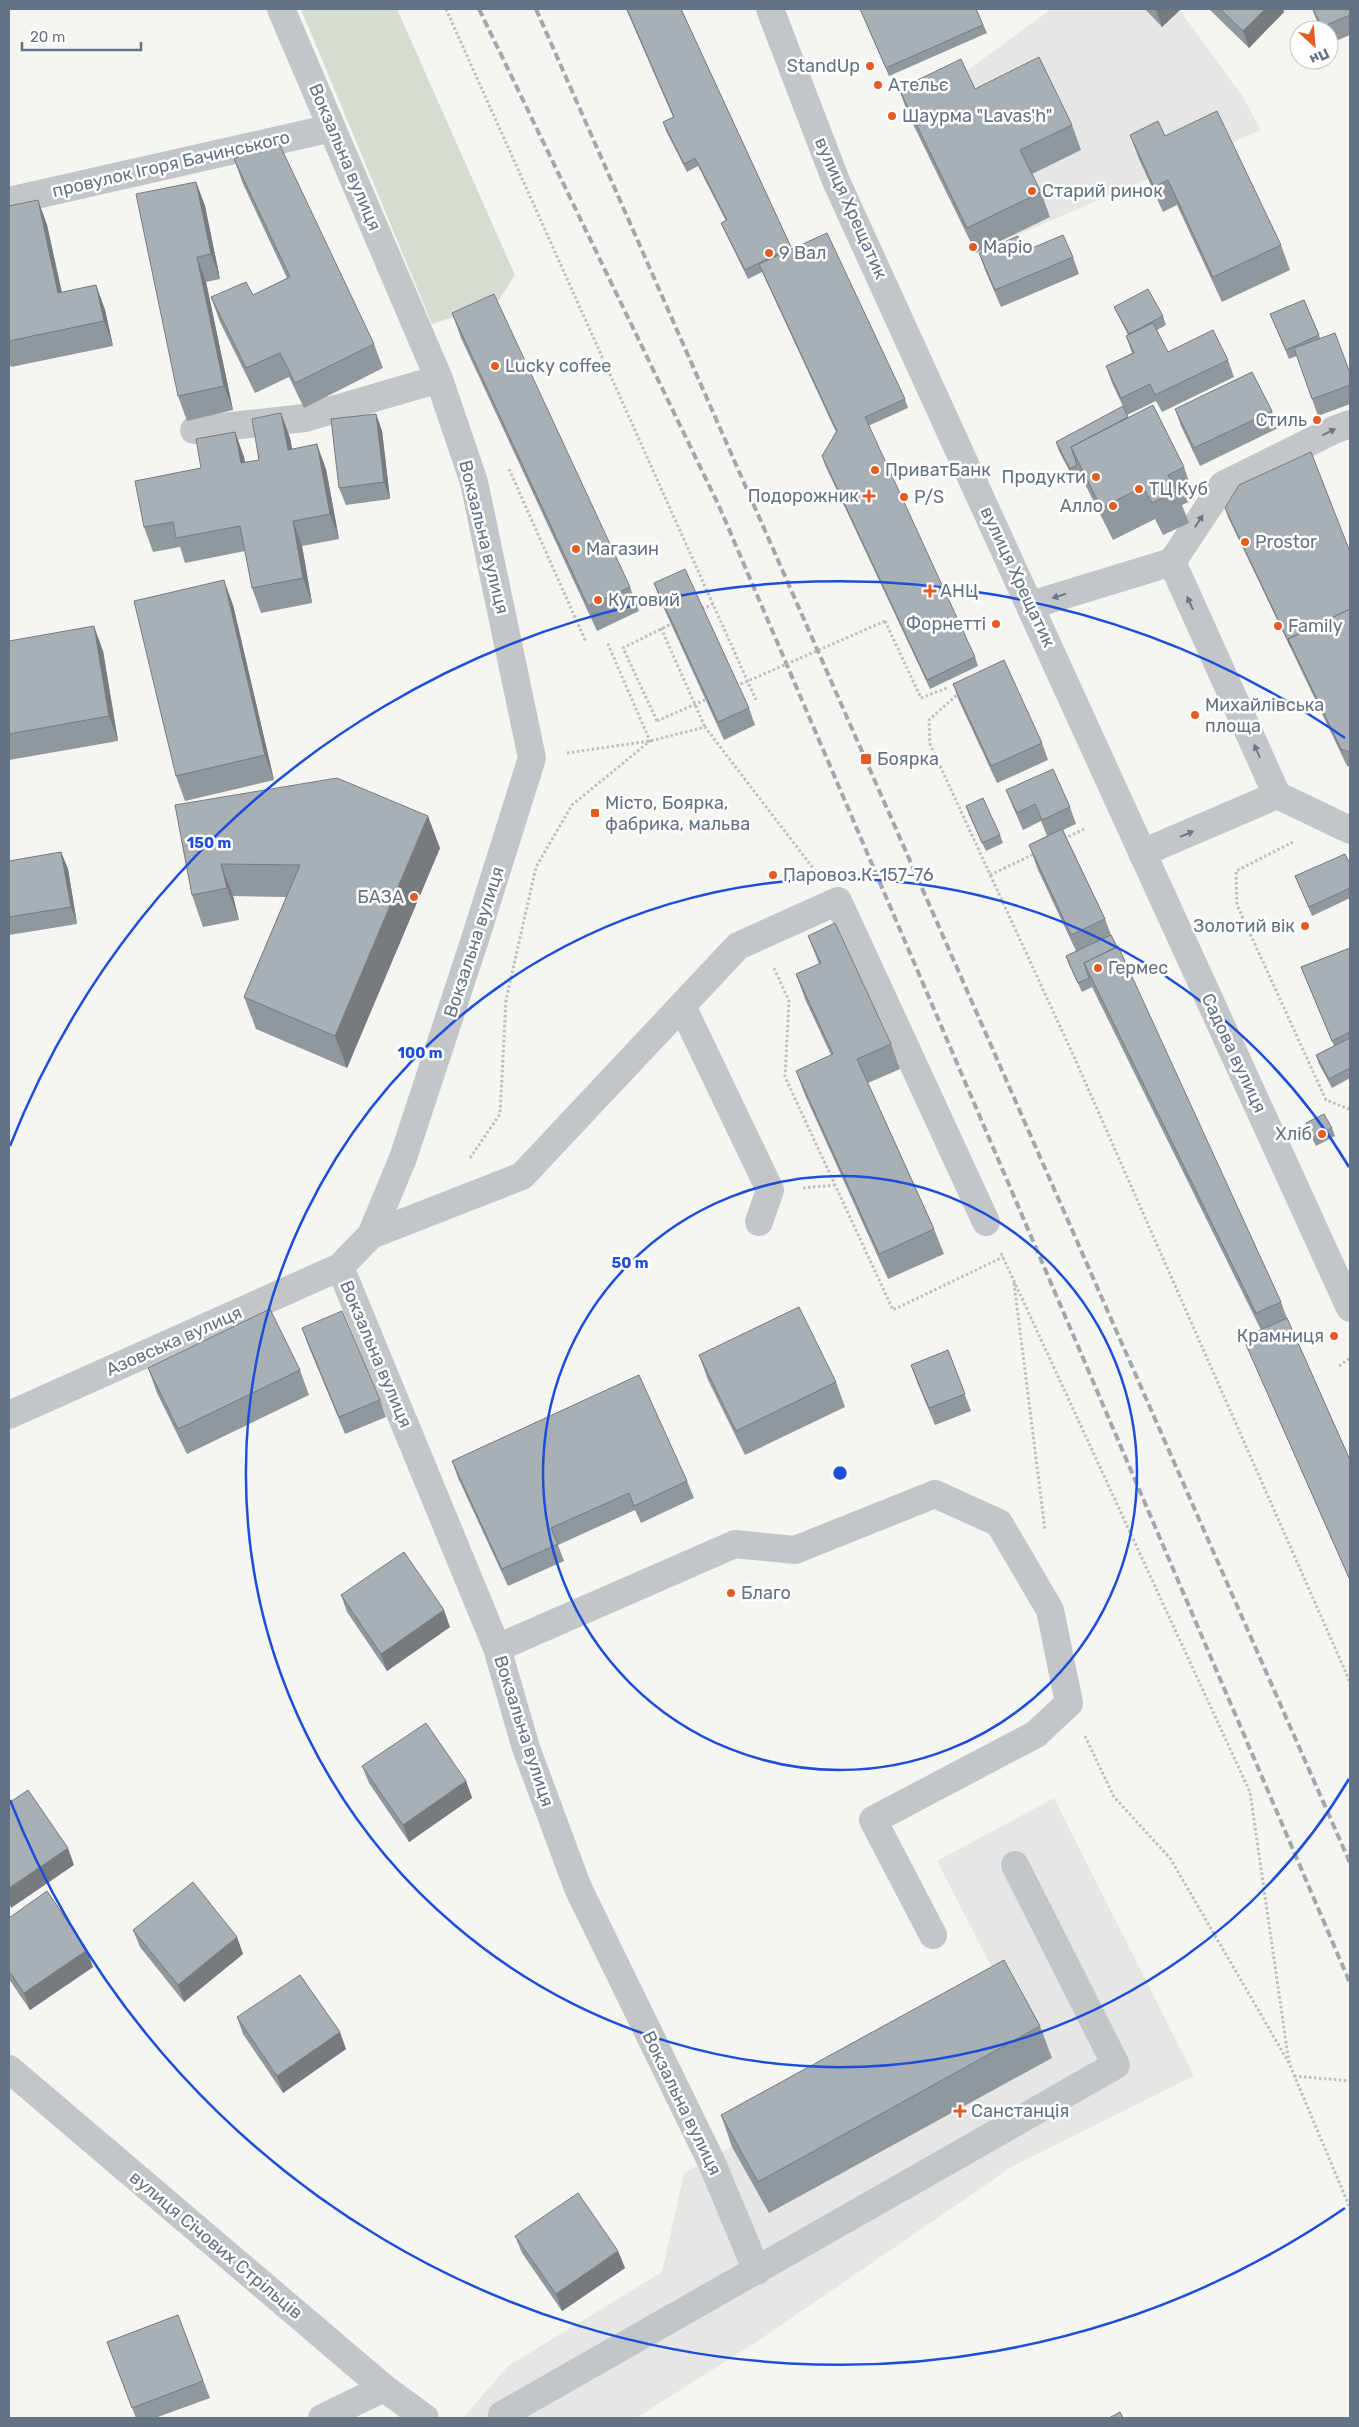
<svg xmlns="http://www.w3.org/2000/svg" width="1359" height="2427" font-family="Rubik,sans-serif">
<rect width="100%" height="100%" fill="#f5f5f1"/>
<path fill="#e6e7e5" d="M1051 9H1179L1243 97 1261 130 976 253 908 114Z
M1054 1798 1194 2076 1013 2166 761 2339 636 2418H463L508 2366 662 2272 684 2173 1006 1995 937 1861Z"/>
<path fill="#d6dcd2" d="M301 9H397L515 275 497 303 432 324Z"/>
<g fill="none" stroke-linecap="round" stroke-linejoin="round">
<path stroke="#bcbec0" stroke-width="3" stroke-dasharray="2.5 2.5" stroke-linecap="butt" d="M446 9 756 700
M509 469 586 642
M702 609 713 604
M885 621 921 698 947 688
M661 628 705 727
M960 692 929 720 930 744 1075 1059 1350 1682
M657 721 623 648 673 623
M567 753 650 741 705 727 816 872
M1064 839 1086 828
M1293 842 1236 871 1237 905 1326 1100 1349 1109 1350 1112
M990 875 1036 853
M774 968 789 1001 785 1077 893 1310 1003 1257
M470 1158 500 1114 506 1000 536 867 572 805 650 741 607 642
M803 1188 835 1185
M1001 1253 1250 1792 1289 2063
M1014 1283 1045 1530
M1339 1366 1350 1358
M1085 1736 1114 1797 1170 1858 1289 2063 1350 2208
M1294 2076 1350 2081"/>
<path stroke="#c2c6c9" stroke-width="28" d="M281 9 439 379 474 482 532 758 476 936 403 1158 371 1235 340 1267 497 1648 526 1748 578 1888 711 2161 757 2271
M770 9 836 181 1350 1308
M9 201 332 128
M194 430 305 418 439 379
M1172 562 1223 485 1336 429 1350 424
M1031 605 1172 562 1277 795
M1142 853 1277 795 1350 830
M682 1006 770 1190 759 1222
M371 1235 522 1176 738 946 838 901 986 1222
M9 1415 340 1267
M497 1648 735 1544 795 1550 935 1494 999 1523 1050 1610 1069 1703 1036 1734 873 1820 933 1935
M9 2069 384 2388 425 2418
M502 2415 1116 2065 1015 1865
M322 2418 384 2388"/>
<path stroke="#a3a8ae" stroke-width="4" stroke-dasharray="8 4" stroke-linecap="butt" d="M479 9 719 506 1350 1983
M536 9 1350 1863"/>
<path stroke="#bcbec0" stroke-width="3" stroke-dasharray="2.5 2.5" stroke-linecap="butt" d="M736 686 885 621
M657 721 709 698"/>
</g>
<path fill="#90979d" d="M626 9H681L792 249 905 399 908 408 868 426 975 657 978 666 930 689 825 465 822 456 836 432 762 272 748 279 725 232 721 223 726 221 698 166 687 172 666 131 663 122 673 117Z
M860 9H976L987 33 889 76Z
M1145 9H1181L1162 27Z
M1209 9H1283L1284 12 1249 48Z
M1312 9H1350V35L1329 44V30H1321Z
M899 89H975L1072 125 1081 150 1032 174 1041 192 1050 217 976 253 908 114Z
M1130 135 1165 136 1281 245 1290 270 1222 302 1177 205 1163 212 1139 159Z
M234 159 374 344 383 368 304 408 289 377 255 393 220 322 211 297 253 295 287 278 243 184Z
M196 182 205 206 220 279 206 282 233 410 187 421 178 396Z
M38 200 47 225 62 292 96 285 105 310 113 346 11 367 9 362V206Z
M979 253 1073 257 1079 274 1001 307 985 270Z
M1304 300 1320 338 1350 373V404L1318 416 1297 356 1289 359 1270 314Z
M1114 307 1163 316 1166 325 1157 330 1168 352 1228 360 1234 377 1162 412 1156 401 1127 415 1112 383 1106 366 1132 353 1126 336 1128 335Z
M452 313 630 587 639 611 597 631 461 338Z
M1175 409 1272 411 1278 428 1200 466 1181 426Z
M281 413 290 438 292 449 326 469 339 539 302 546 312 603 261 613 252 588 245 551 185 563 180 547 153 552 144 527 201 468 235 432 244 457 245 462 259 460Z
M376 414 382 431 390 499 346 505 339 488Z
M1128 417 1184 467 1195 499 1182 505 1189 523 1163 535 1155 519 1113 540 1080 474 1073 478 1059 451 1056 442Z
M1225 508 1350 552V767L1347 766 1228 517Z
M654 583 749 708 755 725 724 740 660 600Z
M233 605 274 780 185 801 176 776Z
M9 641 103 651 118 741 9 760Z
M953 684 1042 743 1048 760 997 783 959 701Z
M1006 790 1070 807 1076 824 1063 830 1105 919 1111 935 1281 1302 1287 1318 1350 1460V1581L1243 1338 1261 1330 1092 987 1082 992 1069 965 1066 956 1076 951 1038 870 1029 845 1047 836 1041 821 1023 830 1013 807Z
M175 805 440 848 347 1068 256 1029 244 997 286 897 233 896 239 920 203 927 192 895Z
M966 806 1000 835 1003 843 986 851 969 815Z
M61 852 68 869 77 924 9 935V861Z
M1350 864V898L1312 916 1295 876Z
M808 936 891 1044 900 1069 868 1083 934 1229 944 1254 888 1279 805 1095 796 1071 831 1055 805 999 796 974 819 964Z
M1350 948V1078L1332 1088 1319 1064 1316 1055 1334 1046 1301 967Z
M1306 1123 1332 1128 1335 1136 1316 1146 1309 1132Z
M302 1328 380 1400 386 1417 345 1434 308 1345Z
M948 1350 971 1411 935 1425 917 1382 911 1365Z
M699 1355 836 1382 845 1407 745 1455 708 1380Z
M148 1368 300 1370 309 1395 187 1454 157 1393Z
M452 1461 687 1481 694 1498 641 1523 635 1510 558 1545 564 1561 508 1586 458 1478Z
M341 1595 450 1627 387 1671 347 1612Z
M362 1766 466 1781 472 1798 409 1842 369 1783Z
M9 1918 93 1967 30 2010 9 1979Z
M133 1930 237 1937 243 1954 184 2002 140 1947Z
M237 2017 346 2049 283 2093 243 2034Z
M1040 2026 1052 2058 769 2213 732 2147 721 2115Z
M515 2236 618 2251 625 2268 562 2311 522 2253Z
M178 2315 210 2398 155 2418H136L107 2342Z"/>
<path fill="#767b7f" d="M1157 9H1181L1162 27 1156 10Z
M1265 9H1283L1284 12 1249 48 1243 31Z
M196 182 205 206 220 279 211 254Z
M38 200 47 225 67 318 58 293Z
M197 257 206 282 233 410 224 386Z
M96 285 105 310 113 346 104 321Z
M281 413 290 438 297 474 288 450Z
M376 414 382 431 390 499 384 482Z
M235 432 244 457 250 488 241 463Z
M317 444 326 469 339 539 330 514Z
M293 521 302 546 312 603 303 578Z
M224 580 233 605 274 780 265 755Z
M94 626 103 651 118 741 109 716Z
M428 816 440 848 347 1068 335 1036Z
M61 852 68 869 77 924 71 907Z
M221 864 233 896 239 920 227 888Z
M444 1610 450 1627 387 1671 381 1654Z
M466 1781 472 1798 409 1842 403 1825Z
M68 1848 74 1865 11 1908 9 1901V1888Z
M237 1937 243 1954 184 2002 178 1985Z
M87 1950 93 1967 30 2010 24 1993Z
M340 2032 346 2049 283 2093 277 2076Z
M618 2251 625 2268 562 2311 556 2294Z"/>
<path fill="#a8b0b6" stroke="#767b7f" d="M627 9H681L791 247 745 270 721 223 727 220 695 158 684 164 663 122 674 117Z
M860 9H976L983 25 886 68Z
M1220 9H1265L1243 31Z
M1313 9H1350V15L1322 27Z
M1039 57 1072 125 1020 150 1041 192 967 228 899 89 961 59 975 89Z
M1217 111 1281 245 1213 277 1168 180 1154 187 1130 135 1158 121 1165 136Z
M276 137 374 344 295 383 280 353 246 368 211 297 246 282 253 295 290 277 234 159Z
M196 182 211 254 197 257 224 386 178 396 136 194Z
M38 200 58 293 96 285 104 321 9 341V206Z
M827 233 905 399 865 417 975 657 927 680 822 456 837 431 759 264Z
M1063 235 1073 257 995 290 979 253 1018 236 1025 251Z
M1148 289 1163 316 1129 334 1114 307Z
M494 294 630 587 588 606 452 313Z
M1304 300 1319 335 1286 350 1270 314Z
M1153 323 1168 352 1213 330 1228 360 1155 395 1150 384 1121 398 1106 366 1134 353 1126 336Z
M1335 333 1350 373V385L1312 399 1294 348Z
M1252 372 1272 411 1194 448 1175 409Z
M1153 405 1184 467 1168 475 1177 491 1152 503 1143 487 1101 508 1071 447Z
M1123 406 1128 417 1071 447 1077 465 1070 469 1056 442Z
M281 413 288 450 317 444 330 514 293 521 303 578 252 588 240 526 176 538 173 522 144 527 135 481 201 468 196 439 235 432 241 463 259 460 252 419Z
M376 414 384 482 339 488 331 419Z
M1311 452 1350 552V609L1288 639 1291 647 1225 508 1239 485Z
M685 569 749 708 718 722 654 583Z
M224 580 265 755 176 776 134 601Z
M1350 609V752L1341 749 1288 639Z
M94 626 109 716 9 734V641Z
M1004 660 1042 743 991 766 953 684Z
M1053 769 1070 807 1042 820 1035 804 1017 813 1006 790Z
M337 778 428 816 335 1036 244 997 300 865 221 864 227 888 192 895 175 805Z
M983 798 1000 835 982 843 966 806Z
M1062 829 1105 919 1071 935 1029 845Z
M61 852 71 907 9 917V861Z
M1345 854 1350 864V888L1309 907 1295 876Z
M835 923 891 1044 857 1059 934 1229 879 1254 796 1071 833 1054 796 974 821 963 808 936Z
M1111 935 1117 947 1084 963 1089 978 1078 983 1066 956Z
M1118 946 1281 1302 1256 1313 1084 963Z
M1350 948V1032L1332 1041 1301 967Z
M1350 1038V1068L1329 1079 1316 1055Z
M1324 1114 1332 1128 1313 1137 1306 1123Z
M799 1307 836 1382 736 1431 699 1355Z
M270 1309 300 1370 178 1429 148 1368Z
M342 1311 380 1400 339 1417 302 1328Z
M1287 1318 1350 1460V1580L1243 1338Z
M948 1350 965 1394 929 1408 911 1365Z
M639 1375 687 1481 634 1506 629 1493 551 1528 558 1544 502 1569 452 1461Z
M404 1552 444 1610 381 1654 341 1595Z
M426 1723 466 1781 403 1825 362 1766Z
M28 1790 68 1848 9 1888V1803Z
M193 1882 237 1937 178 1985 133 1930Z
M47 1891 87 1950 24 1993 9 1971V1918Z
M1004 1960 1040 2026 758 2182 721 2115Z
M300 1975 340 2032 277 2076 237 2017Z
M578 2193 618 2251 556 2294 515 2236Z
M178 2315 203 2381 132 2408 107 2342Z
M1120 2412 1123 2418H1109Z"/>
<defs><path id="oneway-solid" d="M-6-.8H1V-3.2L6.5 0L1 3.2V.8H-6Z" transform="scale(1.25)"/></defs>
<g fill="#697786">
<use href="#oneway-solid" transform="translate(1329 432) rotate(-26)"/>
<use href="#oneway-solid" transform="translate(1199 521) rotate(-57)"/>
<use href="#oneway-solid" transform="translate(1059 596) rotate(162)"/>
<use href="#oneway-solid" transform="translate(1190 603) rotate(-114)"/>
<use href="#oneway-solid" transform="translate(1257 751) rotate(-114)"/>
<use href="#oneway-solid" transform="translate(1187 834) rotate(-23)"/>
</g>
<g fill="none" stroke="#1d4ed8" stroke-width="2.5">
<circle cx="840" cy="1473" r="297"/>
<path d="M1349 1779A594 594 0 1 1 1349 1167"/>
<path d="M1345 2208A892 892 0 0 1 10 1800M10 1146A892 892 0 0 1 1345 738"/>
</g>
<g fill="#e45c22" stroke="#fff" stroke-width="2">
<circle cx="870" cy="66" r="5"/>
<circle cx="878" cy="85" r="5"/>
<circle cx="892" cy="116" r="5"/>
<circle cx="1032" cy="191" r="5"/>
<circle cx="973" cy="247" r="5"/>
<circle cx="769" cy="253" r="5"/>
<circle cx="495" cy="366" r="5"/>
<circle cx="1317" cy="420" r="5"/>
<circle cx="875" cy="470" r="5"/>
<circle cx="1096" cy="477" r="5"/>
<circle cx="1139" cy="489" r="5"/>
<path d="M866.5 488.5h5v5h5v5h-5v5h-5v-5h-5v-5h5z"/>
<circle cx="904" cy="497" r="5"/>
<circle cx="1113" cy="506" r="5"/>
<circle cx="1245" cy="542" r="5"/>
<circle cx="576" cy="549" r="5"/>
<path d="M927.5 583.5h5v5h5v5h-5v5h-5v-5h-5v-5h5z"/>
<circle cx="598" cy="600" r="5"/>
<circle cx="996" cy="624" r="5"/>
<circle cx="1278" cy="626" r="5"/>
<circle cx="1195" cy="715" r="5"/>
<rect x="860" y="753" width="12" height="12" rx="2.5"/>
<rect x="590" y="808" width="10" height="10" rx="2.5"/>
<circle cx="773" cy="875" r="5"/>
<circle cx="414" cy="897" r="5"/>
<circle cx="1305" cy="926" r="5"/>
<circle cx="1098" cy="968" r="5"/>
<circle cx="1322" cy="1134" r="5"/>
<circle cx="1334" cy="1336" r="5"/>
<circle cx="731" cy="1593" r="5"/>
<path d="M957.5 2103.5h5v5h5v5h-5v5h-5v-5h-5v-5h5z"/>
</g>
<g text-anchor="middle" stroke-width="5" stroke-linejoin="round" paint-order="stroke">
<g font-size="18" fill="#647383" stroke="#fff" text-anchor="start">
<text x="860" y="72" text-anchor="end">StandUp</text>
<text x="888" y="91">Ательє</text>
<text x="902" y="122">Шаурма "Lavas'h"</text>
<text x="1042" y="197">Старий ринок</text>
<text x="983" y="253">Маріо</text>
<text x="779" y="259">9 Вал</text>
<text x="505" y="372">Lucky coffee</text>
<text x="1307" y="426" text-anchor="end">Стиль</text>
<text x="885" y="476">ПриватБанк</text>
<text x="1086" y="483" text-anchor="end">Продукти</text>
<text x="1149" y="495">ТЦ Куб</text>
<text x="859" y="502" text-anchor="end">Подорожник</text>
<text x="914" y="503">P/S</text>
<text x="1103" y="512" text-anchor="end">Алло</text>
<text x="1255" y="548">Prostor</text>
<text x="586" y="555">Магазин</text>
<text x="940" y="597">АНЦ</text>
<text x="608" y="606">Кутовий</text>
<text x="986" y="630" text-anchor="end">Форнетті</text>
<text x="1288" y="632">Family</text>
<text x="1205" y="711">Михайлівська<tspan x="1205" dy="21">площа</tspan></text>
<text x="877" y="765">Боярка</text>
<text x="605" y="809">Місто, Боярка,<tspan x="605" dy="21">фабрика, мальва</tspan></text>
<text x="783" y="881">Паровоз К-157-76</text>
<text x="404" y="903" text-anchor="end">БАЗА</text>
<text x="1295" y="932" text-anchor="end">Золотий вік</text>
<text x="1108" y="974">Гермес</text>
<text x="1312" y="1140" text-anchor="end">Хліб</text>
<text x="1324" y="1342" text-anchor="end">Крамниця</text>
<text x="741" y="1599">Благо</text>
<text x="971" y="2117">Санстанція</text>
</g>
<g font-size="18" fill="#647383" stroke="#fff">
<text transform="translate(345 157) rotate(67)" y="6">Вокзальна вулиця</text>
<text transform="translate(171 164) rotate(-13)" y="6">провулок Ігоря Бачинського</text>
<text transform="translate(851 208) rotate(66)" y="6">вулиця Хрещатик</text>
<text transform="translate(484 537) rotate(76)" y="6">Вокзальна вулиця</text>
<text transform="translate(1018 577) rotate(65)" y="6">вулиця Хрещатик</text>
<text transform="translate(474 942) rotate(-72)" y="6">Вокзальна вулиця</text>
<text transform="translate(1234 1053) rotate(65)" y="6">Садова вулиця</text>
<text transform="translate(174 1341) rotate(-24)" y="6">Азовська вулиця</text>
<text transform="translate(376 1354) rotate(67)" y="6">Вокзальна вулиця</text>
<text transform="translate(524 1731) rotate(72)" y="6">Вокзальна вулиця</text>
<text transform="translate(682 2103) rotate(64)" y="6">Вокзальна вулиця</text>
<text transform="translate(216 2245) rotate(40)" y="6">вулиця Січових Стрільців</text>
</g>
</g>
<circle cx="840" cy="1473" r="8" fill="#1d4ed8" stroke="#fff" stroke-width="2.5"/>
<g font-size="15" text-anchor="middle" font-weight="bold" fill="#1d4ed8" stroke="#fff" stroke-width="5" stroke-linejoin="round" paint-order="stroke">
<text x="209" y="848">150 m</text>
<text x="420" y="1058">100 m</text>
<text x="630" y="1268">50 m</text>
</g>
<rect width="1359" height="2427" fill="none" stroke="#647383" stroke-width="20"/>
<g transform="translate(1314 45) rotate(154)"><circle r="24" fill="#ffffff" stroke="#c1c7cd"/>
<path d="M0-4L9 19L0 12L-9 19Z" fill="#e45c22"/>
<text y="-8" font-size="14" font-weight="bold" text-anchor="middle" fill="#647383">Пн</text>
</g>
<path d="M22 42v8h119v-8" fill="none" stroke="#647383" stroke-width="2.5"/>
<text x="30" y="42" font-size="15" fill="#647383" stroke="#ffffff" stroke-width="4" paint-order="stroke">20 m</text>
</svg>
